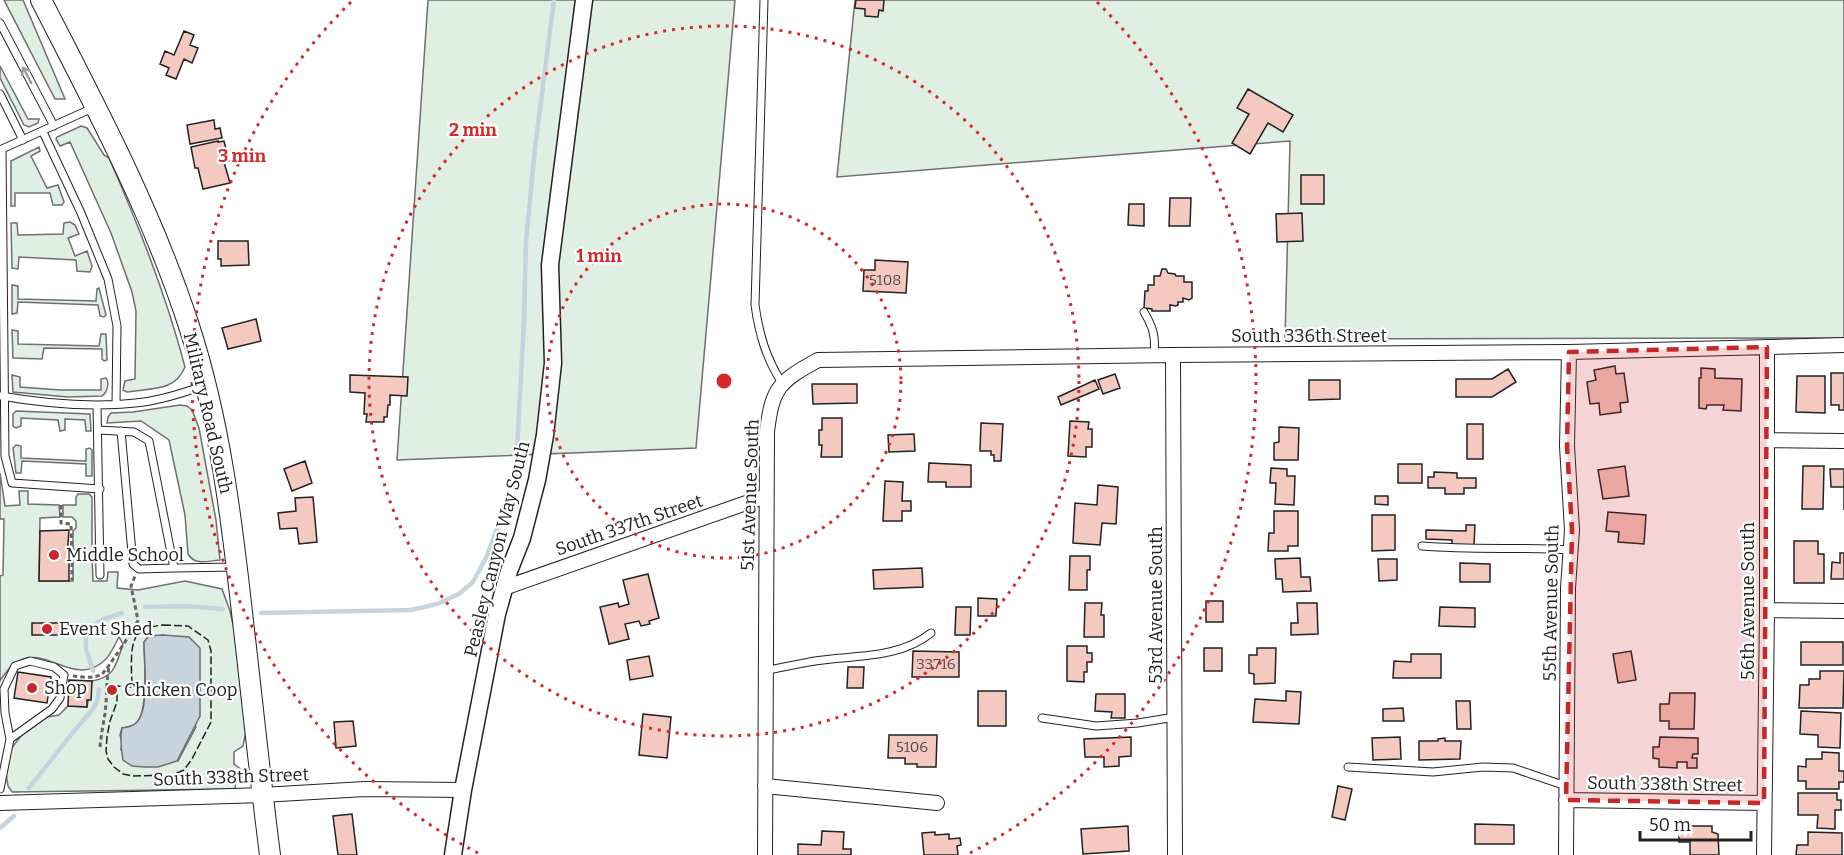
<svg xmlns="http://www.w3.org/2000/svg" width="1844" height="855" font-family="Bitter,serif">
<rect width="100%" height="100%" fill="#fff"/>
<path fill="#e0efe3" stroke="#6f6f6f" stroke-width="1.5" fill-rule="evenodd" d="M4 0H23L65 99H55Z
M428 0H735L696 448 397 460Z
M855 0H1844V338L1285 339 1290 141 837 177Z
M0 66 28 119H39L38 123 29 127 24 125 0 78Z
M81 126 87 128 104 155 109 158C139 226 166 294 185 367 175 392 150 388 127 392L123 390 125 381 135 379 136 311 132 292 111 233 70 142 60 146 56 139 57 137Z
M39 147 40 151 31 156 47 188 58 185 64 202 62 205H53L50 193H15V206H11V161Z
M70 222 75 225 79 234 68 238 75 256 87 251 92 266 90 272 77 271 76 260 19 257 18 269 12 268 11 223H17L18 235 63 234 64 223Z
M12 285 18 286V299L96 301 97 289 99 288 106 315 104 317 100 316 98 305 18 302 17 313 12 314Z
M12 330 18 331V344L99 346 101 334H106L107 360 104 361 102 359V349L44 348 42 359 13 358Z
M12 375 20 377V387L60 390H101V379L106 378C110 382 107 393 102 396L68 397 13 392Z
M180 405 187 406 192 410 199 428 216 520 220 560C208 561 195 566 188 554L185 515 169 440 141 421 107 423 108 417 111 413 133 412Z
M16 411 90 414 91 431H86L85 420 65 419V430L60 431 58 420 21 418V426L16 428 13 426V414Z
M16 445 21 446V458L86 461V449L90 448 92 450V476H86V464L22 461 21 473H16L13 448Z
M0 473 5 506 20 505 19 491H28V504L59 505 60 517 40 518 39 581H73V560L76 557 92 556 93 581H107L108 572H118L117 588 138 590 185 581 222 589 230 611 237 642 247 726 243 746 234 752V764L242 770V782L236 780 235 789 12 792 8 786 6 774 10 750 21 736 47 717 59 715 68 706 87 707 92 681C115 677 116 665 123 644L119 637C115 644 111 655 104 661 68 693 35 624 0 681V576L3 575 4 519H0ZM163 635 196 727 178 761 121 750 122 742 120 735 122 728C127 727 132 727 136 723 149 711 144 660 144 643L147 638Z
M78 494H89L92 497V551L76 552 73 548V531L76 528V521L72 517H63V505H76V497Z"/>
<path fill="#c7d3dd" stroke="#6f6f6f" stroke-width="1.5" d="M163 635 189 637 200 648V716L177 761 158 767H144L132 766 123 760C121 749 120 738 122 728 127 727 132 727 136 723 150 711 144 661 144 642L149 636Z"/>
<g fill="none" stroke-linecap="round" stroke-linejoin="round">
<path stroke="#c7d3dd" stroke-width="4.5" d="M517 450 524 321 526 241 535 148 554 0
M145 607 185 606 223 609
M261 613 411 610 437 604 459 594 473 582 486 558 501 518
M93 671 86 649V631C96 621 109 617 122 613
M29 788 74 731 93 709 98 699 99 689
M0 828 14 816"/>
</g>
<path fill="#f3c9c0" stroke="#222" stroke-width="1.5" d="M856 0H884L883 11 879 10 878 17 865 16V9L855 8Z
M184 31 194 35 190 45 198 48 192 63 184 59 176 79 166 75 169 68 160 64 165 51 174 55Z
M1248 89 1293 115 1283 132 1268 123 1250 154 1232 143 1249 114 1237 108Z
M214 120 215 129 220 128 222 138 190 144 187 125Z
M218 141V142L224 141 229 161 224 162 230 183 203 189 198 168H195L191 147Z
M1301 175H1324V204H1301Z
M1170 198H1191L1190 226H1169Z
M1129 204H1144V226L1128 225Z
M1302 213 1303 241 1277 242 1276 214Z
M218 241H248L249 265 221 266V259H218Z
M875 260 908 262 906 293 863 291 864 270H875Z
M1162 269H1166L1168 273 1175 274 1176 276H1184V282H1192V298L1189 300 1183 298V302H1178V305L1176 306 1170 305V311H1152V309L1144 308 1145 291H1148V285H1154V276H1160Z
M256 319 261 341 228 349 222 328Z
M1615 366 1616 374 1624 373 1628 402 1620 403 1621 412 1600 415 1599 403 1590 404 1587 382 1596 380 1594 370Z
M1701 368 1715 369V378L1742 379 1741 411 1723 410 1724 405H1707L1706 409 1699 408V378H1701Z
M1508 369 1516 382 1492 397H1456V379H1492Z
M1831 373H1844V410H1839V405H1831Z
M1115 374 1120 388 1103 394 1098 380Z
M350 375 408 377 407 396 390 395V405H388L387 417H384V422H366L367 414H364L365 393 350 392Z
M1797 376H1825V413L1796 412Z
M1095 380 1099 389 1061 405 1058 397Z
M1309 380H1340V399L1309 400Z
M812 384H857V403L813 404Z
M822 418H842V457H821L822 445H819V430H822Z
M1070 421 1089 422 1088 429H1092V447H1086V457L1068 456Z
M981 423 1003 424 1001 461H994V455H991V451H980Z
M1467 424H1483V459H1467Z
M1279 427 1299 428 1298 460H1274V443L1279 442Z
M914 434 915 451 889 452 888 435Z
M305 461 312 483 292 491 284 469Z
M929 463 971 465V487H946V482H928Z
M1398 464H1422V483H1398Z
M1625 466 1629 496 1603 499 1598 470Z
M1803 466H1824L1823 509H1802Z
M1271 468 1287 469V476H1295L1294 505 1275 504 1276 483H1270Z
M1830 469H1844V510V487H1831Z
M1434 472 1457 473V478H1476V488H1464V494H1445V488H1428V477H1434Z
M885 481 903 482 902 501H911V511H902V521H883Z
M1098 485 1118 487 1116 524 1102 523 1100 545 1073 543 1075 503 1097 505Z
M1375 496H1388V505L1375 504Z
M313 497 317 542 299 544 297 528 280 529 278 513 296 511 295 498Z
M1274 511H1298V546H1288V551H1268L1269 533H1274Z
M1608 512 1646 515 1644 544 1618 542 1619 532 1606 531Z
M1372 515H1395V550L1372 551Z
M1466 525H1475L1474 545H1452V540L1426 539V530L1466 531Z
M69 530 67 558H69V581H39L40 531Z
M1794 541H1818V554H1824V583H1794Z
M1840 553H1844V579H1831L1832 562 1840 563Z
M1070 556H1090V570H1087V590H1069Z
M1300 558 1301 577H1310L1311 591 1283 592 1282 579H1276L1275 559Z
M1378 559H1397V580L1379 581Z
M1460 563 1490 564V582H1460Z
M922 568 923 587 874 589 873 570Z
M648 574 659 618 649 621 650 624 641 626 639 621 625 624 629 639 609 644 600 607 618 603 619 607 629 604 623 580Z
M978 598 997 599 996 616H978Z
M1206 601H1223V622H1206Z
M1085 603H1102L1101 615H1104V637H1084Z
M1297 603H1317L1318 634 1291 635V623H1298Z
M956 607H971L970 635H955Z
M1440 607 1475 608V627L1439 626Z
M32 623H62V635H32Z
M1801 642H1843V665H1801Z
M1067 646H1087V653H1092V662H1087V672H1084V682L1067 681Z
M1204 648H1222V671H1204Z
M1257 648H1276L1275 683 1254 684V674L1249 673V655H1257Z
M913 651 959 652V677H912Z
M1631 651 1636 680 1618 683 1613 654Z
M1411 654H1441V678H1393L1394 661 1411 662Z
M649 656 653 676 630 680 627 660Z
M848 667H864L863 688H847Z
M1820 671H1844L1843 708H1799L1800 685H1809V679H1820Z
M18 672 51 677 47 703 14 698Z
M69 680 92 681 91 700H87V707L68 706Z
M978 691H1006V726H978Z
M1286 691 1301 692 1299 724 1253 722 1255 699 1286 701Z
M1670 693H1695L1694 729H1669V721H1660V704H1669Z
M1096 694H1125V718H1111L1112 712 1095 711Z
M1456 701H1470L1471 729H1457Z
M1403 708 1404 721H1383V709Z
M1801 711 1841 713 1840 748 1818 747V735L1800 734Z
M643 714 671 717 667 758 639 755Z
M353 721 356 746 336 748 334 722Z
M889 735H937L936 767H917V764H905V758H888Z
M1131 737V756L1119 757V766L1104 767V757H1085L1084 739Z
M1400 737 1401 759 1373 760 1372 738Z
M1660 737 1698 738V754H1693L1692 758H1697V768H1687V762H1677V768L1659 767V759L1653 758V747H1659Z
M1445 738V741H1461L1460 759 1419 760V741H1438V739Z
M1822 752 1839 753V771H1844V782H1839V789H1806V781H1798V766L1806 767V759H1822Z
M1338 786 1352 789 1345 820 1332 817Z
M1798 793H1837V800H1841V810H1835V829L1817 828 1818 815H1798Z
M352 814 357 855H338L333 816Z
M1475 824 1514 825V844H1475Z
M1128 826 1129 851 1083 854 1081 829Z
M1679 826H1712V832L1718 834 1719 855H1690V842H1679Z
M822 831 844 832 843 849H851V855H798V844L821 845Z
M935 832V835L949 834V839L960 838 961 845 957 846 958 855H924L922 833Z
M1808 832 1842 833V855H1796L1797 845H1808Z"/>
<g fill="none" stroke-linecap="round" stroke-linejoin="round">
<defs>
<path id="service" d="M764 0 755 305C759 334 766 358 782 383
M0 23 54 126
M0 94 23 140
M95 107 2 149 5 456 12 483 100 489
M43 132 81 213 108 279 117 326 116 404
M1144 312C1153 327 1156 337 1154 355
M1 396C47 404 97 408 144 402 164 399 183 393 203 386
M97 405 100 575
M98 430 134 432 149 441 174 568 235 567
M121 431 133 564 139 569 174 568
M1422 546C1472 550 1521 547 1571 550
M765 671C782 667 799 664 815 661 854 655 899 659 931 633
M1042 718 1096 726 1138 723 1175 717
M1348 767 1433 772 1483 767 1513 768 1566 786
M0 789 10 739 5 713 4 689 15 666 30 661 54 667 64 675 60 698 52 709 10 739"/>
<path id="minor" d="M1173 355 1175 855
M1767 440 1844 441
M504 588 766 496
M1767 610 1844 611
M765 786 937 803
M1566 800 1764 803
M0 803 262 795 365 789 463 790
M765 855 767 432C772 387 780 381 818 360L1173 355 1569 352 1844 345
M1566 855 1568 588 1572 530 1567 446 1569 352
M1764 855 1767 610V347"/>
<path id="tertiary" d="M453 855 463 790 497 614 509 571 522 538 531 503 537 480 545 435 553 363 550 265 584 0"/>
<path id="secondary" d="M41 0C96 107 152 212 189 326 220 421 232 522 243 621 252 699 260 777 270 855"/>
</defs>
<use href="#service" stroke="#222" stroke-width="9"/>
<use href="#minor" stroke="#222" stroke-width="16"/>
<use href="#tertiary" stroke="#222" stroke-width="19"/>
<use href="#secondary" stroke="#222" stroke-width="22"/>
<path stroke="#646464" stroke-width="3" stroke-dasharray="4.5 3" stroke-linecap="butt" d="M61 505V523L71 524 72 555 89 554
M72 555V580
M73 676C82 677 94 679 102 674 106 671 137 625 138 620L131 586 135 576
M100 747C101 736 103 725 105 714 107 698 106 683 109 667"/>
<use href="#service" stroke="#fff" stroke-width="7"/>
<use href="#minor" stroke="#fff" stroke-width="14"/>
<use href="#tertiary" stroke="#fff" stroke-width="16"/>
<use href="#secondary" stroke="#fff" stroke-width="20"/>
<path stroke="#222" stroke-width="1.5" stroke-dasharray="8 3" stroke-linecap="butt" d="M163 625 188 626 208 640 211 651V722L192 759 184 770 172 775 133 776 123 774 114 767 108 759 106 751 107 737 110 721 117 702V686L132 687C132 672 128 641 140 632 146 627 155 626 163 625Z"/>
</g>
<defs><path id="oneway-shaft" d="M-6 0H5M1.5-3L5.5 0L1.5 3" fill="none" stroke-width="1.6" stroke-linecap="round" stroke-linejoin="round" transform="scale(1.5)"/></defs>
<use stroke="#9c9c9c" href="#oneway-shaft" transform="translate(27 75) rotate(-118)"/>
<path fill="#c62828" fill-opacity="0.2" stroke="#c62828" stroke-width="4.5" stroke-dasharray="12 8" stroke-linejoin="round" d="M1767 347 1764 803 1566 800 1572 530 1567 446 1569 352Z"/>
<g fill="none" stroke="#d62828" stroke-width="3" stroke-dasharray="3 6">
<circle cx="724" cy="381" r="177"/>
<circle cx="724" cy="381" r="355"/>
<path d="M478 853A532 532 0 0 1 351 2M1097 2A532 532 0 0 1 970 853"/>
</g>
<g fill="#c62828" stroke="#fff" stroke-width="2">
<circle cx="54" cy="555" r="6"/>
<circle cx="47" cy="629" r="6"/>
<circle cx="32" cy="688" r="6"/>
<circle cx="112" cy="690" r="6"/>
</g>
<g text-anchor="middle" stroke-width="4.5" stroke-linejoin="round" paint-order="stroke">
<g font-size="15" fill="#564c4a">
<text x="885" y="285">5108</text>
<text x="936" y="669">33716</text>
<text x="912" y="752">5106</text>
</g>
<g font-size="18" fill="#222" stroke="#fff">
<text x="1309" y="342">South 336th Street</text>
<text transform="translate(208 413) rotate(77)" y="6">Military Road South</text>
<text transform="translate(750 495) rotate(-88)" y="6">51st Avenue South</text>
<text transform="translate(629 525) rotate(-19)" y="6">South 337th Street</text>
<text transform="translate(497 549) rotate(-76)" y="6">Peasley Canyon Way South</text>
<text transform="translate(1748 601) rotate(-90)" y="6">56th Avenue South</text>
<text transform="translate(1551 603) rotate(-89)" y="6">55th Avenue South</text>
<text transform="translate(1156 605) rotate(-90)" y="6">53rd Avenue South</text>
<text transform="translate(231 777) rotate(-2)" y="6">South 338th Street</text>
<text transform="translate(1665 784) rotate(1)" y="6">South 338th Street</text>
</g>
<g font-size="18" fill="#222" stroke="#fff" text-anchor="start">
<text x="66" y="561">Middle School</text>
<text x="59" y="635">Event Shed</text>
<text x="44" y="694">Shop</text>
<text x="124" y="696">Chicken Coop</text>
</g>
</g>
<circle cx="724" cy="381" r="9" fill="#d62828" stroke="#fff" stroke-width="3"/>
<g font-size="18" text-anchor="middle" font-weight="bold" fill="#d62828" stroke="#fff" stroke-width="4.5" stroke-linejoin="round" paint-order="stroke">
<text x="473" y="136">2 min</text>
<text x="242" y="162">3 min</text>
<text x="599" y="262">1 min</text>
</g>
<path d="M1640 831v9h111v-9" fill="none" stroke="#222222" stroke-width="3"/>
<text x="1649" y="831" font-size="18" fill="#222222" stroke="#ffffff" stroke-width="4.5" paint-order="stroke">50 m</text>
</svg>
